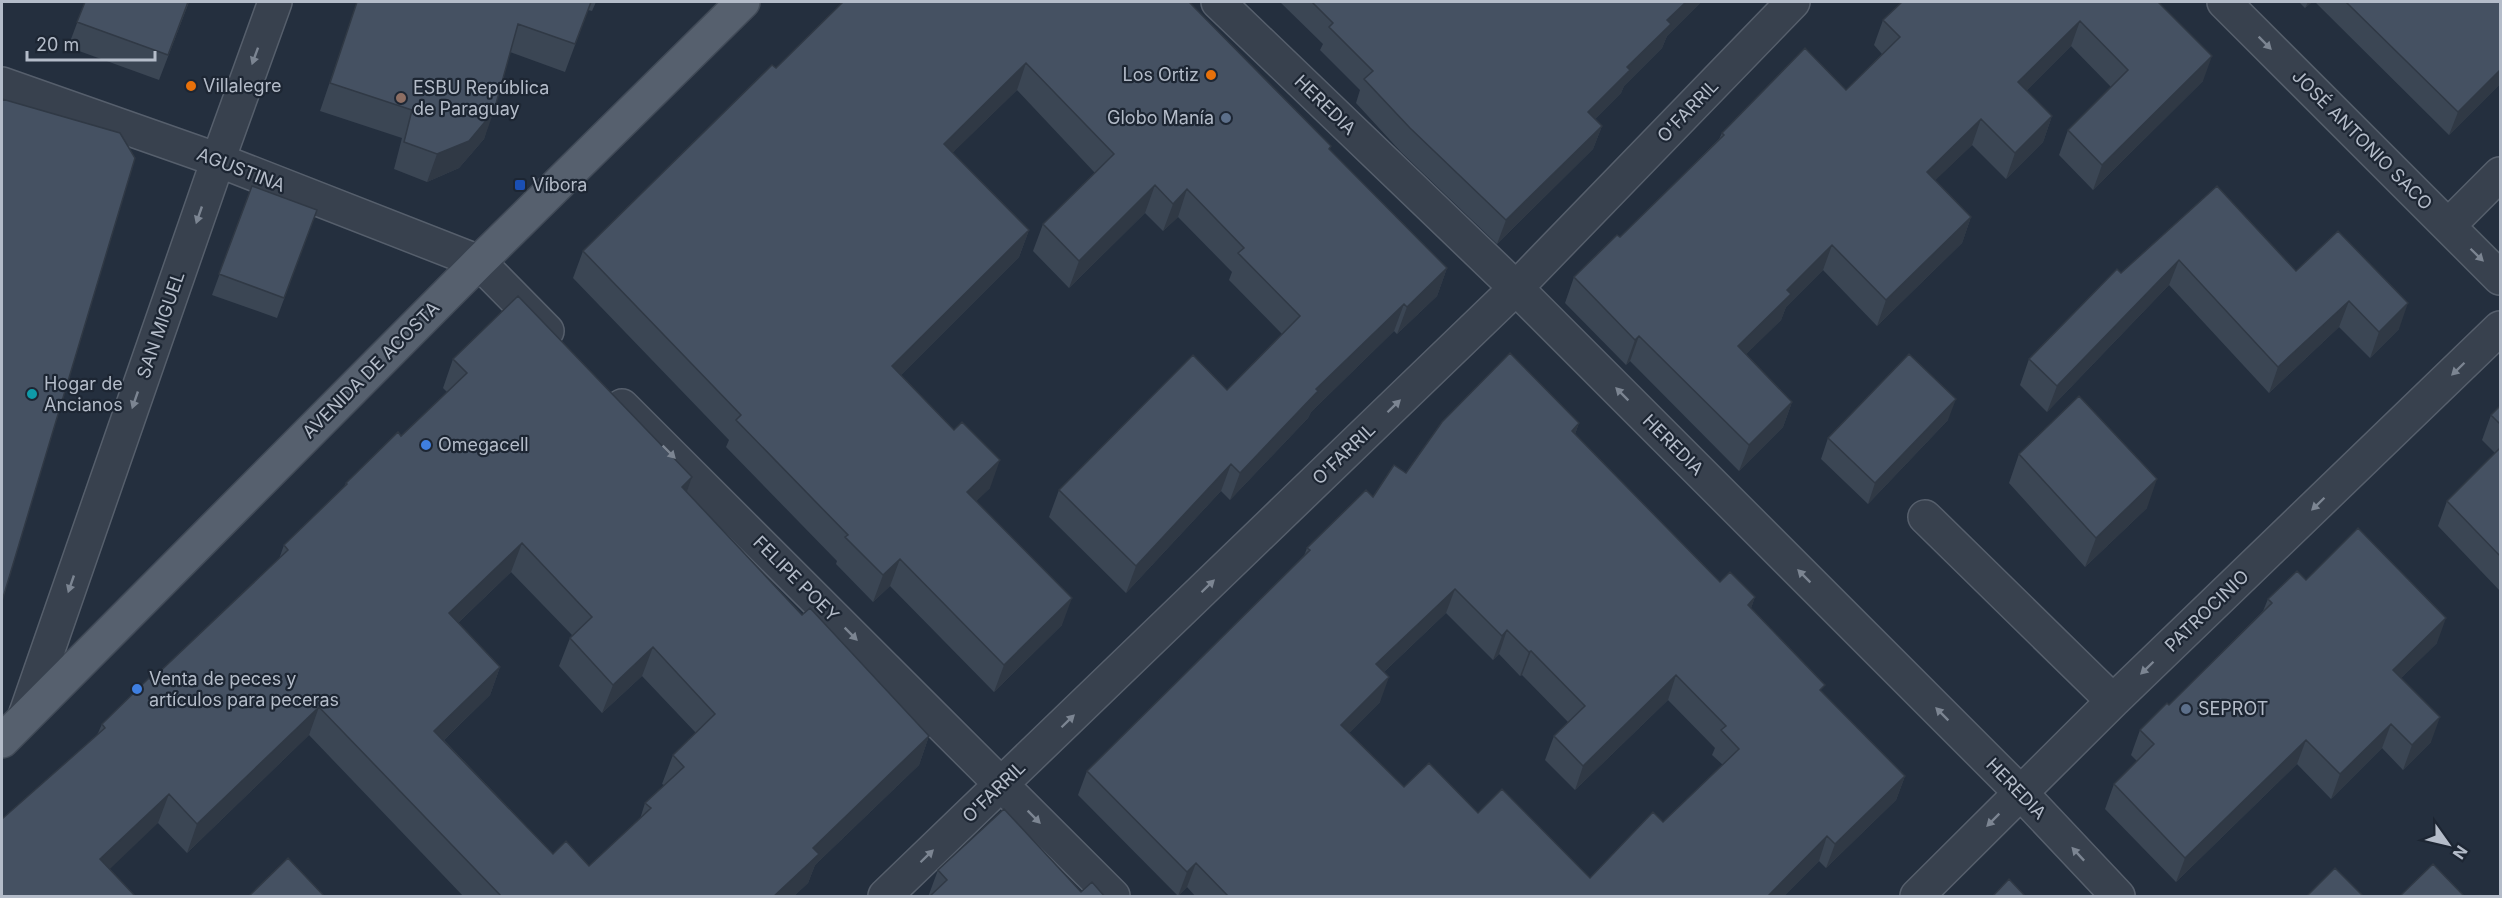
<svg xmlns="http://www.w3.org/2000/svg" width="2502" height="898" font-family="Inter,sans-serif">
<rect width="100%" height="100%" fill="#242f3e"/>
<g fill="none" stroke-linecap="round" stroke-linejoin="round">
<defs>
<path id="minor" d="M1218 2 1516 288 2020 792 2118 896
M2224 2 2500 278
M2 84 218 160 479 262 547 331
M2448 226 2500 174
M622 406 1113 896
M1925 517 2113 701
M25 716 218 160 275 2
M885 896 1516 288 1793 2
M1917 896 2113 701 2500 328"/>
<path id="major" d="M2 741 479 262 743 2"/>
</defs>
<use href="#minor" stroke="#565f6c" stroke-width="36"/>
<use href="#major" stroke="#414a57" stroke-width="36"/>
<use href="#minor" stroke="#38414e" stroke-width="33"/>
<use href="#major" stroke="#56606e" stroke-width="33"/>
</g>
<path fill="#3b4654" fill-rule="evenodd" d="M85 2H189L159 80 68 47Z
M357 2H596L592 11 588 10 565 72 510 52 484 139 459 168 427 182 394 169 402 138 320 111Z
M843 2 1330 150 1447 268 1437 296 1397 334 1394 331 1311 412 1308 418 1230 500 1221 491 1126 593 1049 517 1059 490 1227 390 1282 334 1229 280 1232 272 1178 217 1163 231 1145 213 1069 288 1033 251 1043 224 1095 173 1017 90 952 153 1029 230 1019 257 901 375 990 488 976 501 1062 625 994 692 890 586 873 602 836 564 837 561 726 447 729 440 573 278 583 251 776 68Z
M1282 2H1701L1667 36 1662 48 1624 86 1621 93 1595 119 1602 126 1593 149 1497 244 1401 152 1356 103 1360 90 1320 50 1323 44 1281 3Z
M2158 2 2203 81 2093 190 2059 155 2068 130 2111 87 2071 46 2026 91 2052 116 2043 142 2006 179 1972 145 1935 180 1971 217 1962 243 1877 326 1823 270 1786 307 1781 320 1746 354 1792 402 1783 427 1739 471 1630 361 1626 365 1565 303 1574 277 1620 237 1719 139 1722 133 1846 90 1882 54 1874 45 1883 20Z
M2299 2H2312L2305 8Z
M2315 2H2500V84L2449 135Z
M252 186 317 210 277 318 212 295Z
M2217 186 2296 271 2399 329 2370 358 2339 327 2269 393 2169 285 2047 412 2020 385 2029 359Z
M453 359 692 477 687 492 802 615 929 736 919 765 815 865 808 883 793 897H464L309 735 187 853 158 823 2 897 98 733 102 724 151 680 279 559 284 545 344 487 346 483 401 436 447 392 443 388ZM511 572 572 635 570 638 559 666 602 713 642 676 696 733 673 755 662 784 664 785 645 803 640 819 589 866 553 854 444 740 490 695 500 667 458 623Z
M2500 406V591L2438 526 2447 501 2495 453 2482 440 2491 415Z
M1948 420 1868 504 1821 459 1828 438Z
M1579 423 1575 434 1720 582 1755 597 1751 608 1822 693 1905 776 1896 800 1826 868 1819 861 1783 897H1196L1187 887 1178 896 1078 795 1087 771 1304 556 1307 548 1373 497 1406 473ZM1446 613 1493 660 1499 654 1520 676 1522 675 1568 722 1554 736 1545 760 1575 790 1668 700 1715 748 1712 755 1723 765 1663 822 1590 878 1478 813 1404 787 1349 733 1380 702 1384 672Z
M2019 454 2147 508 2085 567 2009 483Z
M2306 580 2437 643 2401 678 2431 742 2403 770 2382 748 2331 799 2297 764 2176 882 2105 809 2114 784 2137 761 2131 755 2140 730 2169 705 2263 611 2268 599Z
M938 870 1081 892 1105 897H928Z"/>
<path fill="#303945" d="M1686 2H1701L1667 36 1662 48 1624 86 1621 93 1579 135 1588 112 1627 67 1667 20Z
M2308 2H2312L2305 8Z
M2080 21 2071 46 2009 108 2018 82Z
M2212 56 2203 81 2093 190 2102 165Z
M1026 63 1017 90 934 171 944 144Z
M2500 70V84L2449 135 2458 112Z
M494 111 484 139 459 168 427 182 437 154Z
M2052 116 2043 142 2006 179 2015 153Z
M1981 119 1972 145 1918 197 1927 172Z
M1602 126 1593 149 1497 244 1506 220Z
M1155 185 1145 213 1069 288 1079 261Z
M1187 189 1178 217 1163 231 1173 204Z
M1971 217 1962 243 1877 326 1886 300Z
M1029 230 1019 257 883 393 892 366Z
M1832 245 1823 270 1786 307 1781 320 1728 372 1738 346 1787 290Z
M2179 260 2169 285 2047 412 2057 386Z
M1447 268 1437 296 1397 334 1407 307Z
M2349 301 2339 327 2269 393 2278 367Z
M2408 303 2399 329 2370 358 2379 332Z
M1404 304 1394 331 1311 412 1308 418 1230 500 1240 473 1316 389Z
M1639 336 1630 361 1626 365 1635 340Z
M1956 399 1948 420 1868 504 1875 483Z
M1792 402 1783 427 1739 471 1749 445Z
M1579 423 1570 448 1572 431Z
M1000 460 990 488 957 520 967 492Z
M1231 464 1221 491 1126 593 1136 566Z
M692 477 682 506V487Z
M2157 479 2147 508 2085 567 2096 538Z
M522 543 511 572 438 642 449 613Z
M900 559 890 586 873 602 883 575Z
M1455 589 1446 613 1367 688 1376 664Z
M1755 597 1746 622 1748 605Z
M1072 598 1062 625 994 692 1004 665Z
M2446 618 2437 643 2385 694 2393 670Z
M1507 630 1499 654 1493 660 1502 636Z
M653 647 642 676 602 713 613 685Z
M1531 651 1522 675 1520 676 1529 652Z
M500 667 490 695 424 759 434 731Z
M1676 675 1668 700 1575 790 1583 766Z
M1389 677 1380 702 1332 750 1341 725Z
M319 707 309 735 187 853 197 824Z
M2440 717 2431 742 2403 770 2412 745Z
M2391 724 2382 748 2331 799 2340 774Z
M929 736 919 765 815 865 808 883 793 897H773L813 848Z
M2306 740 2297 764 2176 882 2185 858Z
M1905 776 1896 800 1826 868 1835 844Z
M169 794 158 823 90 888 100 859Z
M1827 836 1819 861 1783 897H1767Z
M1196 863 1187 887 1178 896 1187 872Z"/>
<path fill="#455162" stroke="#303945" stroke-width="1.5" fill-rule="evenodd" d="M85 2H188L168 55 77 22Z
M357 2H591L575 44 518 24 494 111 469 141 437 154 404 142 412 110 330 83Z
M843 2H1189L1331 146 1329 149 1447 268 1407 307 1404 304 1316 389 1318 391 1240 473 1231 464 1136 566 1059 490 1193 355 1227 390 1300 316 1238 253 1244 248 1187 189 1173 204 1155 185 1079 261 1043 224 1114 154 1026 63 944 144 1029 230 892 366 954 430 962 422 1000 460 967 492 1072 598 1004 665 900 559 883 575 845 537 848 535 736 420 741 415 583 251 772 65 776 68Z
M1312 2H1686L1667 20 1671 24 1627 67 1630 70 1588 112 1602 126 1506 220 1410 128 1364 79 1373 71 1329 27 1333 23Z
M1902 2H2158L2212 56 2102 165 2068 130 2128 70 2080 21 2018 82 2052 116 2015 153 1981 119 1927 172 1971 217 1886 300 1832 245 1787 290 1791 294 1738 346 1792 402 1749 445 1639 336 1635 340 1574 277 1617 235 1620 237 1724 135 1722 133 1805 48 1846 90 1900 37 1883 20Z
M2346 2H2500V70L2458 112Z
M2 99 120 133 135 158 2 601Z
M252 186 317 210 284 298 219 274Z
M2217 186 2296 271 2338 231 2408 303 2379 332 2349 301 2278 367 2179 260 2057 386 2029 359 2117 269 2121 273Z
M518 296 692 477 682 487 802 615 810 608 929 736 813 848 819 854 773 897H502L319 707 197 824 169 794 100 859 136 897H2V819L105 728 102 724 149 678 151 680 288 550 284 545 347 484 346 483 398 432 401 436 467 373 453 359ZM522 543 592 617 570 638 613 685 653 647 715 714 673 755 684 767 645 803 651 808 589 866 566 841 553 854 434 731 500 667 449 613Z
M1510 353 1579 423 1572 431 1720 582 1730 572 1755 597 1748 605 1825 685 1820 690 1905 776 1835 844 1827 836 1767 897H1229L1196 863 1187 872 1087 771 1310 550 1307 548 1366 490 1373 497 1394 465 1406 473 1442 422ZM1455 589 1502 636 1507 630 1529 652 1531 651 1585 706 1554 736 1583 766 1676 675 1726 726 1721 730 1739 749 1663 822 1653 812 1590 878 1502 789 1478 813 1429 763 1404 787 1341 725 1389 677 1376 664Z
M1909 354 1956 399 1875 483 1828 438Z
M2079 396 2157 479 2096 538 2019 454Z
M2500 406V424L2491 415Z
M2500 448V556L2447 501Z
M2358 528 2446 618 2393 670 2440 717 2412 745 2391 724 2340 774 2306 740 2185 858 2114 784 2154 744 2140 730 2167 703 2169 705 2272 603 2268 599 2297 571 2306 580Z
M1004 809 1081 892 1092 882 1105 897H929L947 880 938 870Z
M288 858 325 897H248Z
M2433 864 2465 897H2399Z
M2335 868 2364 897H2306Z
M2009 879 2026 897H1992Z"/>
<defs><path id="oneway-solid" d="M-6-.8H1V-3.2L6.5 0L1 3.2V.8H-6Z" transform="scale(1.5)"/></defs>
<g fill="#7c8592">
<use href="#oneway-solid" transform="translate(2265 43) rotate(45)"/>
<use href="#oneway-solid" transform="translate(255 56) rotate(110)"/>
<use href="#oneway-solid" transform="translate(199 215) rotate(109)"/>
<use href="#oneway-solid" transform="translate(2477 255) rotate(44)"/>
<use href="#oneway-solid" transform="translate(2458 369) rotate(136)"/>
<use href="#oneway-solid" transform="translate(1622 394) rotate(-135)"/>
<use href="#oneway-solid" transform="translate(135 400) rotate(109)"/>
<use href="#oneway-solid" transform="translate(1394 406) rotate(-44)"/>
<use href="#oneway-solid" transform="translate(669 452) rotate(45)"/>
<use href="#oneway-solid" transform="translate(2318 504) rotate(136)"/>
<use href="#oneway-solid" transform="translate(1804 576) rotate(-135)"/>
<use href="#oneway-solid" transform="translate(71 584) rotate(109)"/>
<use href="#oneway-solid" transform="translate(1208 586) rotate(-44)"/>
<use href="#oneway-solid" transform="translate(851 634) rotate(45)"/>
<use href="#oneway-solid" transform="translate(2147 668) rotate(136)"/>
<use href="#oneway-solid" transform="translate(1942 714) rotate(-135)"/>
<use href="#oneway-solid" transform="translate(1068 721) rotate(-44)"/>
<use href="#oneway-solid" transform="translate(1034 817) rotate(45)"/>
<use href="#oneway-solid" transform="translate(1993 820) rotate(135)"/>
<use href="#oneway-solid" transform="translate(2078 854) rotate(-133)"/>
<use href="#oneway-solid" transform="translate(927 856) rotate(-44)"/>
</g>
<g fill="#e8710a" stroke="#1d2633" stroke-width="2">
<circle cx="1211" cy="75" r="6"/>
<circle cx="191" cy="86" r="6"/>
</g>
<circle fill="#8d6e63" stroke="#1d2633" stroke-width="2" cx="401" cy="98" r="6"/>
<g fill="#5c6f8a" stroke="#1d2633" stroke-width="2">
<circle cx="1226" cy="118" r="6"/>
<circle cx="2186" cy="709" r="6"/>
</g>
<rect fill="#1a4fb4" stroke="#1d2633" stroke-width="2" x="514" y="179" width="12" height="12" rx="3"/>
<circle fill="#0f9aa8" stroke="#1d2633" stroke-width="2" cx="32" cy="394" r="6"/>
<g fill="#3f7fe0" stroke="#1d2633" stroke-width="2">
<circle cx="426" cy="445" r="6"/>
<circle cx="137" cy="689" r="6"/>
</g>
<g text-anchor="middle" stroke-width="4.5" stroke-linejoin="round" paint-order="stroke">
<g font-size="18" fill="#b4bcc9" stroke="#1d2633" text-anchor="start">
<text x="1199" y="81" text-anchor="end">Los Ortiz</text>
<text x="203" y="92">Villalegre</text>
<text x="413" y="94">ESBU República<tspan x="413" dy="21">de Paraguay</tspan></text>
<text x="1214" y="124" text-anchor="end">Globo Manía</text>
<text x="532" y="191">Víbora</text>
<text x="44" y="390">Hogar de<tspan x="44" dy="21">Ancianos</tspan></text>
<text x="438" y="451">Omegacell</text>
<text x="149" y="685">Venta de peces y<tspan x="149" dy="21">artículos para peceras</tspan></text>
<text x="2198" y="715">SEPROT</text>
</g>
<g font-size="18" fill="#b4bcc9" stroke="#1d2633">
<text transform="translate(1325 105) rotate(44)" y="6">HEREDIA</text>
<text transform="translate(1688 111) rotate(-46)" y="6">O'FARRIL</text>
<text transform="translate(2362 140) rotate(45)" y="6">JOSÉ ANTONIO SACO</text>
<text transform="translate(241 170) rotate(21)" y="6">AGUSTINA</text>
<text transform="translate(161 325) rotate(-71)" y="6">SAN MIGUEL</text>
<text transform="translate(371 370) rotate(-45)" y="6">AVENIDA DE ACOSTA</text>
<text transform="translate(1673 445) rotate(45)" y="6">HEREDIA</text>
<text transform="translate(1344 454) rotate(-44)" y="6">O'FARRIL</text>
<text transform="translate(796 579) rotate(45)" y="6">FELIPE POEY</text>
<text transform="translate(2207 611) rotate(-44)" y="6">PATROCINIO</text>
<text transform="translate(2016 789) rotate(46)" y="6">HEREDIA</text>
<text transform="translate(994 792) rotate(-44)" y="6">O'FARRIL</text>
</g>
</g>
<rect width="2502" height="898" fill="none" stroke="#b4bcc9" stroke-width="6"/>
<g transform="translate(2448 844) rotate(124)" stroke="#1d2633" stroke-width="4.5" paint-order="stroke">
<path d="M0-4.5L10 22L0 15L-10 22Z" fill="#b4bcc9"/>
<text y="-9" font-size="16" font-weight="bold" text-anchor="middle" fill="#b4bcc9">N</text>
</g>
<path d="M27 51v9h128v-9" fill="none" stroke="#b4bcc9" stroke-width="3"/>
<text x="36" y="51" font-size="18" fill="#b4bcc9" stroke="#1d2633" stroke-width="4.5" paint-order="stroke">20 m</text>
</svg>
